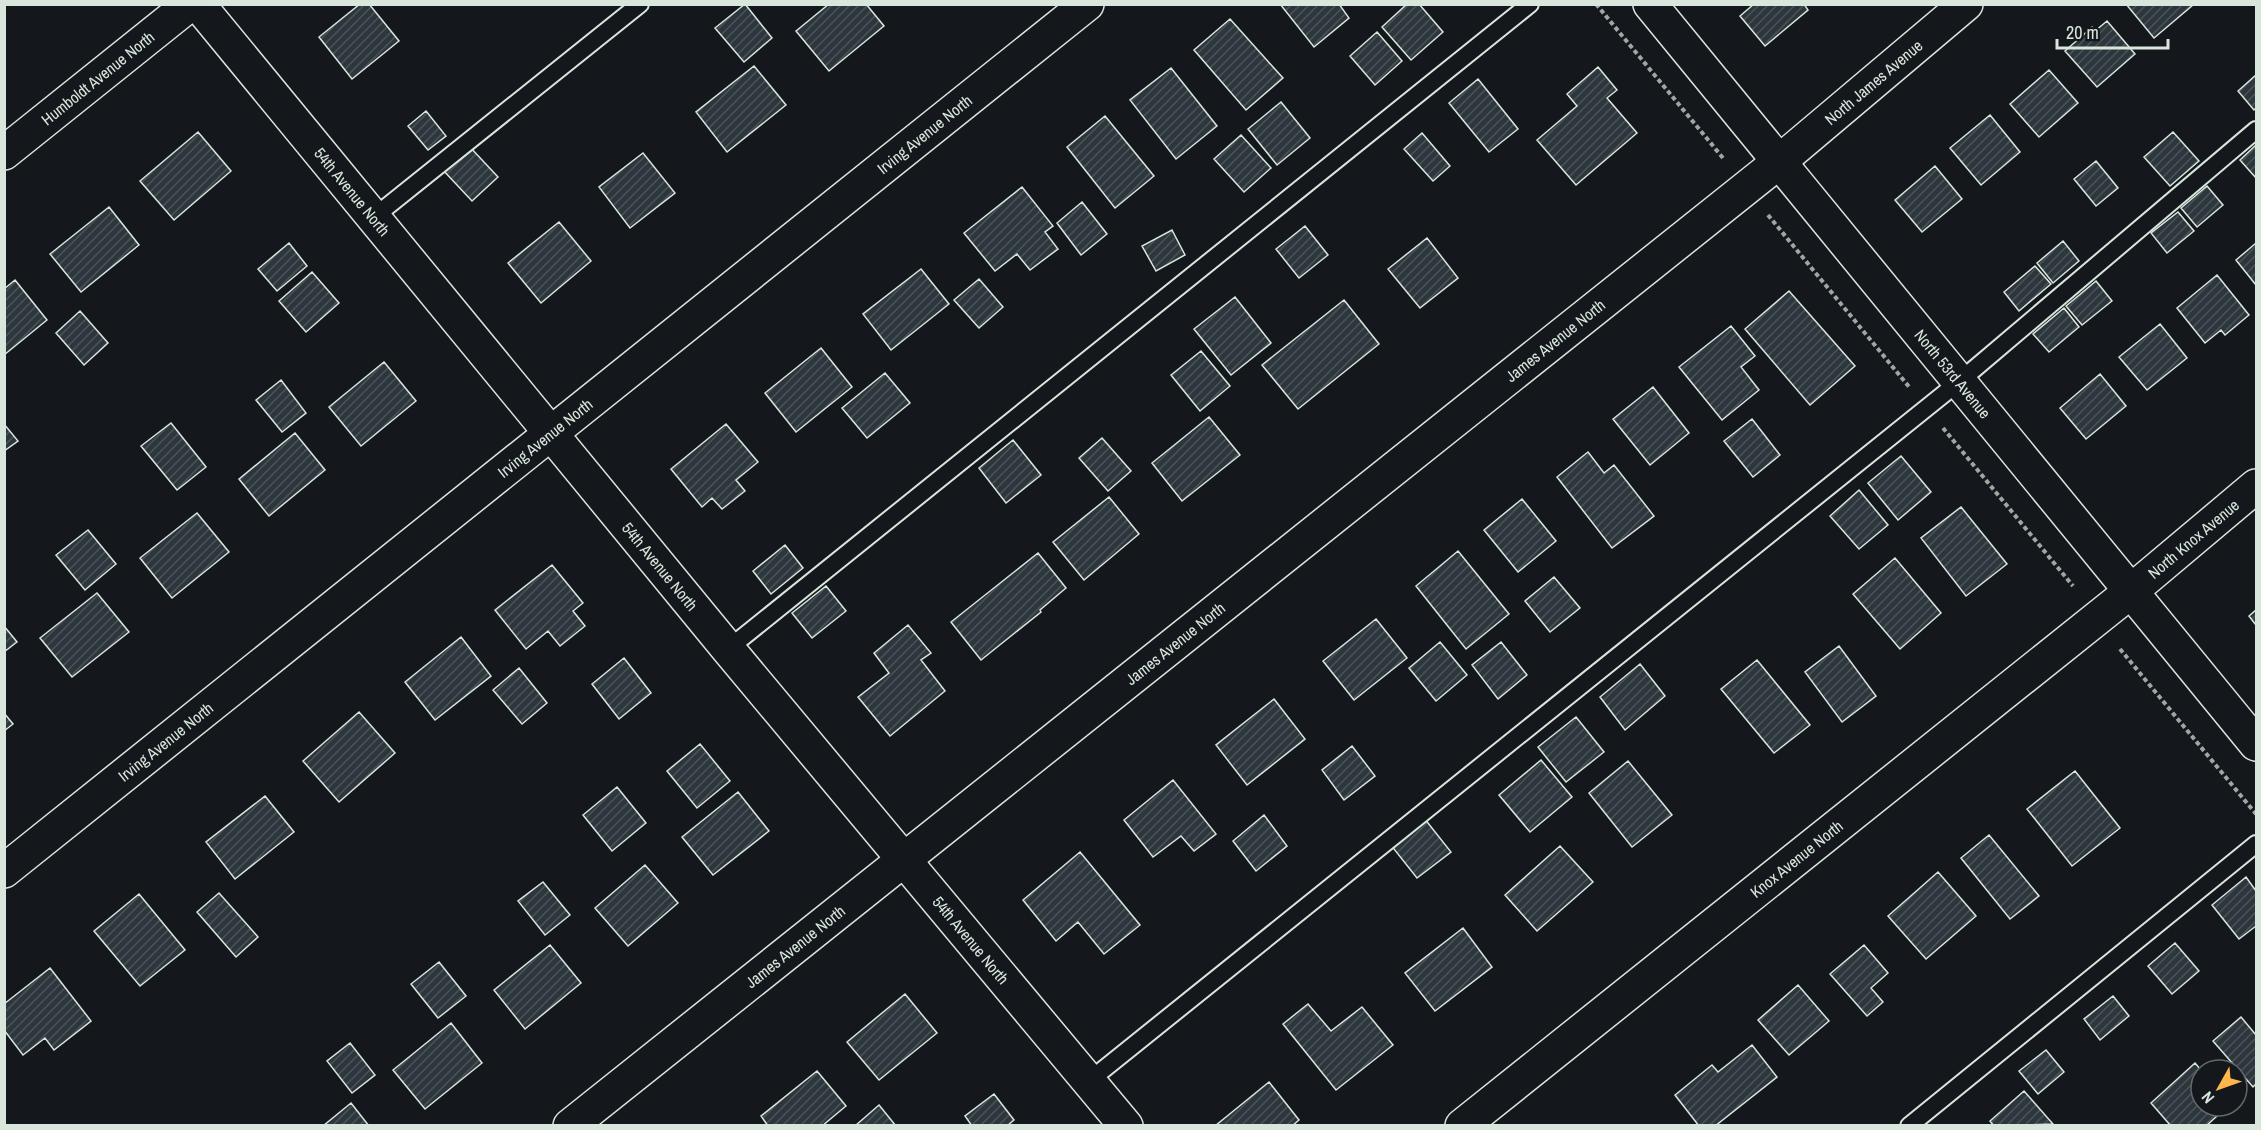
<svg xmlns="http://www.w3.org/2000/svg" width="2261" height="1130" font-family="'Archivo Narrow',sans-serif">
<defs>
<pattern id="building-hatch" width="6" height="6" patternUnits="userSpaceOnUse" patternTransform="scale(1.5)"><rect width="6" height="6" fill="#2c363c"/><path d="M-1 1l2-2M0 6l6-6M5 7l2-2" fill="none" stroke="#4a5358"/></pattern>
</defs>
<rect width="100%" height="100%" fill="#14181c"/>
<path fill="url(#building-hatch)" stroke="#d8e6dc" stroke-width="1.5" d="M360 4H369L399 41 352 79 319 37Z
M745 4 772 38 744 62 715 28Z
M829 4H866L884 26 829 71 796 31Z
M1280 4H1339L1349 18 1314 47Z
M1407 4H1419L1443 32 1411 60 1382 27Z
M1754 4H1804L1808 10 1765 46 1740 16Z
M2126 4H2192L2193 5 2154 38Z
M1230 19 1283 78 1246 110 1194 50Z
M2107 21 2135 54 2097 87 2065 51 2092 27 2095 31Z
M1377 32 1402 61 1375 85 1350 56Z
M754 66 786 105 727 152 696 112Z
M1598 67 1617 90 1607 98 1637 133 1576 185 1537 140 1577 106 1567 94Z
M1171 68 1217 126 1176 159 1130 100Z
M2049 70 2078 103 2039 137 2010 104Z
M2256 75V108L2254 110 2238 91Z
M1478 79 1518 129 1489 152 1449 103Z
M1281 102 1310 138 1277 165 1248 129Z
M426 111 446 136 428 150 408 126Z
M1990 115 2020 152 1981 185 1950 148Z
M1105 116 1154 176 1115 208 1067 147Z
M198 132 231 171 174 220 140 181Z
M2173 132 2199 161 2170 186 2144 157Z
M1422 133 1450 166 1433 181 1404 149Z
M1241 135 1271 168 1244 192 1214 159Z
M468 145 498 177 472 201 442 169Z
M2256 145V178L2240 160Z
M643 153 675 193 630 228 599 187Z
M2096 161 2118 188 2096 206 2074 179Z
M1935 166 1962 199 1922 232 1895 200Z
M2207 186 2223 205 2197 227 2181 208Z
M1022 187 1053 226 1045 232 1058 249 1030 270 1017 254 995 271 964 233Z
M1082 202 1107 234 1081 255 1057 223Z
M109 207 139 245 81 292 50 254Z
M2178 212 2194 231 2167 253 2151 233Z
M559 222 591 261 541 303 508 263Z
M1305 226 1328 255 1299 278 1276 249Z
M1172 230 1185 255 1156 271 1142 246Z
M1427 238 1458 278 1420 308 1388 269Z
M2063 241 2079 261 2053 283 2037 263Z
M289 243 307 266 277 291 258 269Z
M2256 243V285L2236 260Z
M2035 266 2051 284 2019 311 2004 292Z
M921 269 949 304 891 350 863 314Z
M312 272 339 303 306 332 279 301Z
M2217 275 2249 315 2225 335 2221 330 2205 343 2177 308Z
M979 279 1003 307 979 328 954 300Z
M15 280 47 320 4 355V289Z
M2096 281 2112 301 2082 325 2066 306Z
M1789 291 1855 366 1810 405 1745 329Z
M1235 297 1271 343 1231 375 1194 329Z
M1344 300 1379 344 1298 409 1262 365Z
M2064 308 2079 327 2049 352 2033 334Z
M80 311 108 343 84 365 56 333Z
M2160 324 2187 358 2147 390 2119 357Z
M1731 326 1755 356 1741 367 1759 390 1722 420 1679 367Z
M821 348 852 387 796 432 765 393Z
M1201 351 1230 386 1200 411 1171 375Z
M384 362 416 401 361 446 329 407Z
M885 373 910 403 867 438 842 408Z
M2100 374 2126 406 2086 439 2060 408Z
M281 380 306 413 282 432 256 400Z
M1653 387 1689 433 1650 465 1613 419Z
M1209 417 1240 455 1182 501 1152 463Z
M1752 419 1780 455 1753 477 1724 441Z
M171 423 206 467 177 490 141 446Z
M4 424 18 441 4 451Z
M726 424 758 462 736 480 745 491 722 509 712 498 702 507 671 469Z
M295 433 325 470 269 516 239 479Z
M1102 438 1131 471 1108 491 1079 458Z
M1013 440 1041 475 1006 503 979 468Z
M1588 452 1604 473 1614 465 1654 516 1612 548 1557 477Z
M1901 456 1931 492 1898 520 1868 483Z
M1859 490 1888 525 1859 549 1830 516Z
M1109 497 1139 534 1084 580 1053 542Z
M1522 499 1556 541 1518 572 1484 530Z
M1961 507 2007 564 1966 596 1921 538Z
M197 513 229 552 172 598 140 558Z
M88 530 116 564 85 590 56 555Z
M785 545 803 568 771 594 753 571Z
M1458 551 1509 614 1466 649 1416 586Z
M1038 553 1066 588 1040 610 1041 612 981 660 951 622Z
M1895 558 1941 613 1900 649 1853 594Z
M552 565 583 603 573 611 585 626 560 646 548 631 526 649 495 610Z
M1554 577 1580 608 1550 632 1525 601Z
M826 586 846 611 812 638 792 613Z
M97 593 129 632 72 677 40 638Z
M2256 610V625L2249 616Z
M1376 619 1407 658 1354 700 1323 661Z
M908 625 931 653 921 660 945 691 890 736 858 697 889 673 874 653Z
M4 626 17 642 4 652Z
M461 637 491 676 435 720 405 682Z
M1440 642 1467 675 1436 701 1409 668Z
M1501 642 1527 675 1498 699 1472 665Z
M1839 646 1876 696 1842 722 1805 672Z
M624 658 651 693 619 719 592 684Z
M1757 660 1810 725 1774 753 1721 689Z
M1640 664 1665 696 1625 730 1600 697Z
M519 668 547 703 522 724 493 690Z
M1274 699 1305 739 1247 785 1216 745Z
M359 712 395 753 339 802 303 761Z
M4 713 13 724 4 731Z
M1576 717 1604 752 1566 782 1538 747Z
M700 744 730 781 697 808 667 771Z
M1352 746 1375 776 1344 800 1322 770Z
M1541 760 1572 797 1530 832 1499 795Z
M1628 761 1672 815 1632 847 1589 793Z
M2075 771 2120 828 2072 866 2027 809Z
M1173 780 1216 834 1194 851 1181 836 1153 857 1124 820Z
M617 787 646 823 612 851 583 815Z
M738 792 769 831 713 875 682 837Z
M265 796 294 832 235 879 206 842Z
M1264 815 1287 846 1256 871 1233 841Z
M1424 818 1451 852 1417 878 1390 844Z
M1989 835 2039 896 2010 919 1961 858Z
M1560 846 1593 882 1537 931 1505 895Z
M1080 852 1140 925 1104 954 1078 922 1056 941 1023 900Z
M645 865 678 903 628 946 595 908Z
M1938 872 1976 916 1926 959 1888 916Z
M2246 877 2256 891V926L2239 939 2212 905Z
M543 882 570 915 545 935 518 901Z
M219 893 258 937 236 957 197 912Z
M139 894 185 950 140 986 94 931Z
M1463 928 1492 967 1435 1011 1405 973Z
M2175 943 2199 971 2172 994 2148 966Z
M550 945 581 983 525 1029 494 990Z
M1864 945 1888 973 1871 988 1883 1002 1867 1016 1830 974Z
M439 962 466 996 438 1018 411 984Z
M50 968 91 1021 54 1050 45 1038 23 1055 4 1030V1004Z
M1798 985 1829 1021 1789 1055 1758 1020Z
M905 994 937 1033 879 1080 847 1042Z
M2113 996 2129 1016 2100 1040 2084 1019Z
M1308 1004 1331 1031 1362 1007 1393 1045 1336 1090 1283 1024Z
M2241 1017 2256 1035V1084L2253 1087 2213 1041Z
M451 1023 482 1063 425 1109 393 1070Z
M350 1043 375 1075 352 1093 327 1061Z
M1752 1045 1777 1077 1715 1126H1699L1675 1095 1712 1065 1718 1072Z
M2046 1050 2064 1072 2038 1094 2019 1071Z
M2195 1063 2201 1070V1106H2228L2206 1126H2171L2151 1103Z
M817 1071 846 1106 822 1126H768L761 1116Z
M1269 1082 1299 1120 1292 1126H1215Z
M2024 1091 2053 1124 1994 1126 1990 1121Z
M994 1094 1014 1120 1007 1126H972L965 1116Z
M351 1103 369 1126H323Z
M879 1105 896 1126H855Z"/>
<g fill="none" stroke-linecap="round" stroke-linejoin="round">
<defs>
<path id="service" d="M374 217 640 4
M728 649 1530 4
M1089 1081 1960 381 2256 130
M1909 1126 2256 844"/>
<g id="minor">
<path id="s1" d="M198 4 728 649 1126 1126"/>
<path id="s2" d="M1650 4 2256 744"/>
<path id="s3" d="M4 871 1087 4"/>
<path id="s4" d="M570 1126 1780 161 1966 4"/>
<path id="s5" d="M1462 1126 2130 592 2256 486"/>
</g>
<g id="tertiary">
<path id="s6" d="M4 153 190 4"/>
</g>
</defs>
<use href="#service" stroke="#d8e6dc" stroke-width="20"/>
<use href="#minor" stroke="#d8e6dc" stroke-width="36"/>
<use href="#tertiary" stroke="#d8e6dc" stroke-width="36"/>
<path stroke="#9da8a2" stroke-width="4" stroke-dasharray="4.5 3" stroke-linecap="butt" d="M1596 4 1723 158
M1768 215 1910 388
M1943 428 2073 586
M2120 649 2256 814"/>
<use href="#service" stroke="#14181c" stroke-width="16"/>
<use href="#minor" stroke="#14181c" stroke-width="33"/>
<use href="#tertiary" stroke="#14181c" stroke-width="33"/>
</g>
<g text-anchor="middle" stroke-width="4.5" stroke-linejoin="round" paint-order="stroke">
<g font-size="16" fill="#d8e6dc" stroke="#14181c">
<text dy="6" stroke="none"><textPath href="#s6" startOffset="120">Humboldt Avenue North</textPath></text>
<text dy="6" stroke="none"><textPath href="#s4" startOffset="1670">North James Avenue</textPath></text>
<text dy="6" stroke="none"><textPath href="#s3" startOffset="1179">Irving Avenue North</textPath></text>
<text dy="6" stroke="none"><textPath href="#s1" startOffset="243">54th Avenue North</textPath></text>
<text dy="6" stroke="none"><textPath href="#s4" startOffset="1260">James Avenue North</textPath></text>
<text dy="6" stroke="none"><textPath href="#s2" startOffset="478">North 53rd Avenue</textPath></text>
<text dy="6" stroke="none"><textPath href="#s3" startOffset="693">Irving Avenue North</textPath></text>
<text dy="6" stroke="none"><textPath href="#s5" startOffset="938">North Knox Avenue</textPath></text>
<text dy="6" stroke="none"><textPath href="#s1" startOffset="728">54th Avenue North</textPath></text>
<text dy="6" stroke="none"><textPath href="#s4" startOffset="774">James Avenue North</textPath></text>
<text dy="6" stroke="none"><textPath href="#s3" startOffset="207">Irving Avenue North</textPath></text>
<text dy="6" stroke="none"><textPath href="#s5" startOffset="428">Knox Avenue North</textPath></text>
<text dy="6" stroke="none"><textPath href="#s1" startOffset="1214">54th Avenue North</textPath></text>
<text dy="6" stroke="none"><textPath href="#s4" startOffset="288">James Avenue North</textPath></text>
</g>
</g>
<rect width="2261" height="1130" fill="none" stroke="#d8e6dc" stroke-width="12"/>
<g transform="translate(2219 1088) rotate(230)"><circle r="28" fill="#14181c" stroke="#626a69" stroke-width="1.5"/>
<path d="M0-4.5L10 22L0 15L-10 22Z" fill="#ffb74d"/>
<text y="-9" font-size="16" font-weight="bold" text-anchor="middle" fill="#d8e6dc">N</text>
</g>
<path d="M2057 39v9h111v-9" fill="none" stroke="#d8e6dc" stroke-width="3"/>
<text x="2066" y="39" font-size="18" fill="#d8e6dc" stroke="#14181c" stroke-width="4.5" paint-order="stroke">20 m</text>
</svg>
